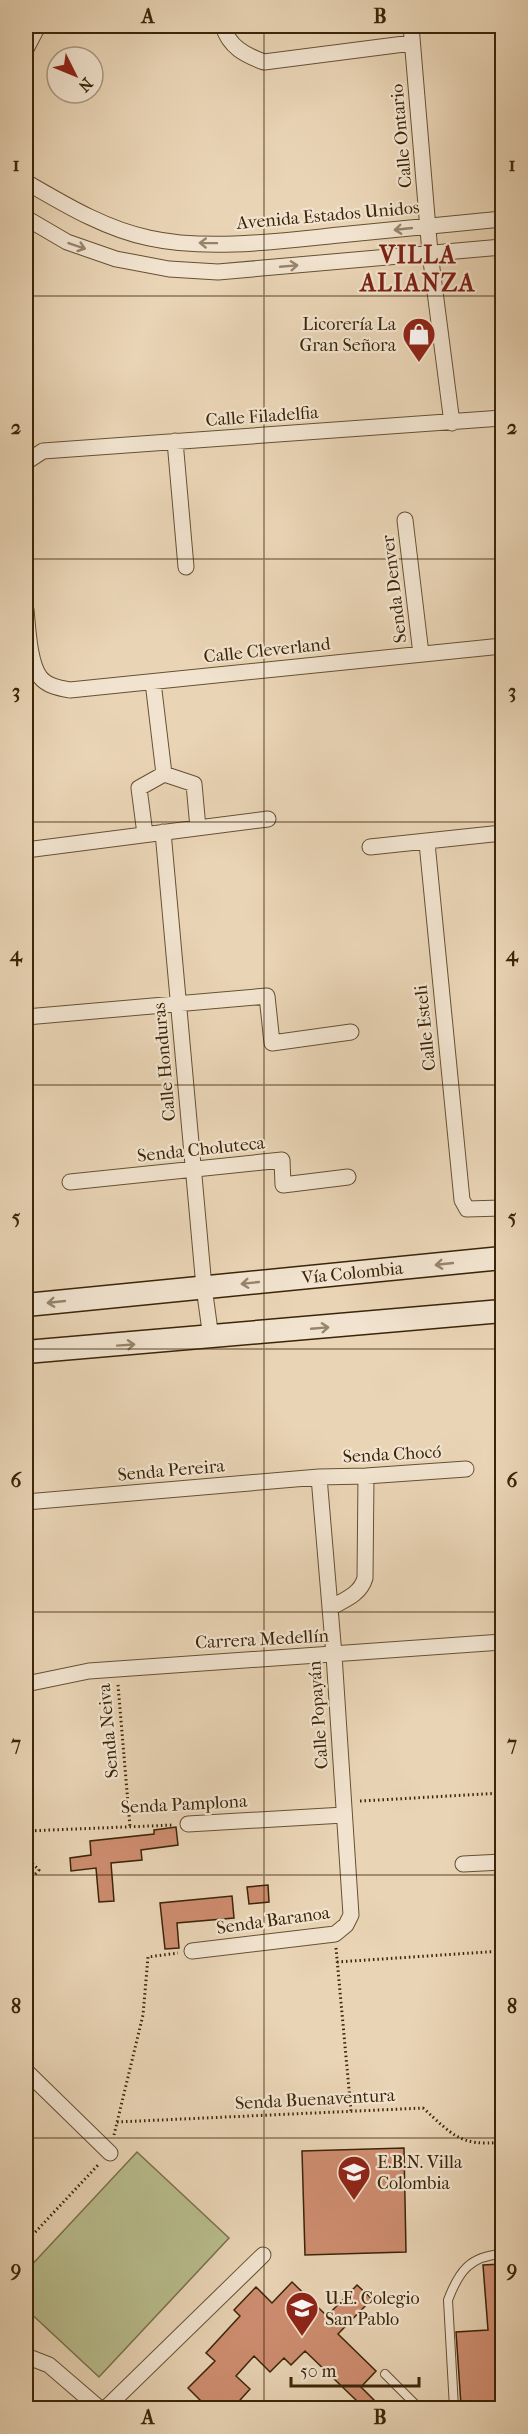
<svg xmlns="http://www.w3.org/2000/svg" width="528" height="2434" font-family="'IM FELL French Canon',serif">
<rect width="100%" height="100%" fill="#e9d4b5"/>
<filter id="stains"><feTurbulence type="fractalNoise" baseFrequency=".00333" numOctaves="4"/><feColorMatrix values="0 0 0 0 .2 0 0 0 0 .09 0 0 0 0 .02 0 0 0 .5 -.17"/></filter>
<radialGradient id="worn" r=".72"><stop offset=".6" stop-color="#630" stop-opacity="0"/><stop offset="1" stop-color="#630" stop-opacity=".3"/></radialGradient>
<path fill="#b8bc8c" stroke="#7a704a" stroke-width="1.5" d="M137 2152 229 2238 99 2377 26 2309V2271Z"/>
<path fill="#ce8d70" stroke="#3b2507" stroke-width="1.5" d="M176 1827 178 1845 141 1850 142 1860 111 1863 114 1901 99 1902 96 1868 71 1871 70 1858 91 1855 90 1841 154 1834V1830Z
M268 1885 269 1902 249 1904 247 1887Z
M232 1896 234 1918 177 1923 179 1948 165 1949 160 1903Z
M404 2148 406 2252 305 2255 302 2151Z
M502 2264V2401L461 2405 456 2332 488 2330 483 2265Z
M292 2282 327 2316 357 2285 372 2299 338 2334 376 2371 361 2387 383 2409H350L357 2401 305 2351 291 2365 284 2358 270 2372 254 2356 236 2376 250 2389 232 2409H209L188 2388 215 2361 206 2353 240 2316 234 2310 256 2287 272 2303Z"/>
<g fill="none" stroke-linecap="round" stroke-linejoin="round">
<defs>
<path id="lane" d="M385 2374 419 2408
M454 2408 448 2300C459 2271 470 2256 502 2254"/>
<path id="street" d="M223 26C229 47 245 55 264 62L412 43
M411 26 430 253 452 423
M26 49 38 26
M26 182C64 204 105 229 149 238 207 251 281 241 339 235 394 230 448 224 502 219
M26 218 67 242 116 259 169 269 218 272 502 247
M175 441 186 567
M26 462 43 451 502 418
M405 520 421 654
M26 610C28 628 29 662 40 677 47 686 59 688 70 690L502 646
M153 682 164 774
M163 832 204 1287 211 1338
M145 834 139 788 164 774 194 784 198 828
M427 843 462 1200 467 1209 502 1208
M370 847 502 833
M26 850 268 819
M26 1017 267 996 272 1043 351 1032
M70 1182 282 1160 283 1185 348 1177
M26 1502 319 1477 366 1476 466 1469
M330 1608C344 1600 360 1595 365 1578L366 1476
M26 1684 89 1671 502 1642
M188 1824 344 1815
M463 1864 502 1862
M192 1951 335 1934 346 1925 351 1915 334 1655 319 1477
M26 2071 110 2153
M26 2356 49 2365 99 2408
M106 2408 263 2255"/>
<g id="secondary">
<path id="s1" d="M26 1305 502 1258"/>
<path d="M26 1352 502 1311"/>
</g>
</defs>
<use href="#lane" stroke="#665132" stroke-width="10"/>
<use href="#street" stroke="#665132" stroke-width="17"/>
<use href="#secondary" stroke="#3b2507" stroke-width="25"/>
<path stroke="#3b2507" stroke-width="3" stroke-dasharray="1.5 3" stroke-linecap="butt" d="M118 1685 130 1827
M360 1801 502 1793
M26 1831 174 1825
M26 1857 39 1870 26 1884
M336 1948 351 2111
M337 1962 502 1951
M117 2122 423 2108C452 2134 460 2147 502 2142
M114 2135 143 2015 148 1957 178 1953
M26 2242 99 2164"/>
<use href="#lane" stroke="#f1e3cf" stroke-width="8"/>
<use href="#street" stroke="#f1e3cf" stroke-width="15"/>
<use href="#secondary" stroke="#f1e3cf" stroke-width="22"/>
</g>
<defs><path id="oneway-shaft" d="M-6 0H5M1.5-3L5.5 0L1.5 3" fill="none" stroke-width="1.6" stroke-linecap="round" stroke-linejoin="round" transform="scale(1.5)"/></defs>
<g stroke="#96846b">
<use href="#oneway-shaft" transform="translate(403 229) rotate(174)"/>
<use href="#oneway-shaft" transform="translate(208 243) rotate(-179)"/>
<use href="#oneway-shaft" transform="translate(77 246) rotate(19)"/>
<use href="#oneway-shaft" transform="translate(289 266) rotate(-5)"/>
<use href="#oneway-shaft" transform="translate(444 1264) rotate(174)"/>
<use href="#oneway-shaft" transform="translate(250 1283) rotate(174)"/>
<use href="#oneway-shaft" transform="translate(56 1302) rotate(174)"/>
<use href="#oneway-shaft" transform="translate(320 1328) rotate(-5)"/>
<use href="#oneway-shaft" transform="translate(126 1345) rotate(-4)"/>
</g>
<path fill="none" stroke="#3b2507" stroke-width="1.5" stroke-opacity="0.55" d="M264 26V2408M26 296H502M26 559H502M26 822H502M26 1085H502M26 1349H502M26 1612H502M26 1875H502M26 2138H502"/>
<defs>
<symbol id="shop-pin" viewBox="-11 -11 22 30"><path d="M0 17L-7.5 6A9.5 9.5 0 1 1 7.5 6Z" fill="#8f2418" stroke="#f1e3cf"/><path d="M-5-2.5h2.3a2.7 3.5 0 0 1 5.4 0H5L5.5 6h-11ZM-1.5-2.5h3a1.5 2.3 0 0 0-3 0Z" fill="#fff"/></symbol>
<symbol id="school-pin" viewBox="-11 -11 22 30"><path d="M0 17L-7.5 6A9.5 9.5 0 1 1 7.5 6Z" fill="#8f2418" stroke="#f1e3cf"/><path d="M0-5L7-2L0 1L-7-2ZM-4 1L0 2.5L4 1V4Q0 6-4 4Z" fill="#fff"/></symbol>
</defs>
<g fill-rule="evenodd">
<use href="#shop-pin" x="400" y="315" width="38" height="52"/>
<use href="#school-pin" x="335" y="2153" width="38" height="52"/>
<use href="#school-pin" x="283" y="2289" width="38" height="52"/>
</g>
<g text-anchor="middle" stroke-width="4.5" stroke-linejoin="round" paint-order="stroke">
<g font-size="18" fill="#3b2507" stroke="#f1e3cf">
<text transform="translate(401 136) rotate(-95)" y="6">Calle Ontario</text>
<text transform="translate(328 215) rotate(-5)" y="6">Avenida Estados Unidos</text>
<text transform="translate(262 416) rotate(-4)" y="6">Calle Filadelfia</text>
<text transform="translate(394 589) rotate(-97)" y="6">Senda Denver</text>
<text transform="translate(267 650) rotate(-6)" y="6">Calle Cleverland</text>
<text transform="translate(425 1028) rotate(-96)" y="6">Calle Esteli</text>
<text transform="translate(164 1062) rotate(-95)" y="6">Calle Honduras</text>
<text transform="translate(201 1149) rotate(-6)" y="6">Senda Choluteca</text>
<text dy="6" stroke="none"><textPath href="#s1" startOffset="328">Vía Colombia</textPath></text>
<text transform="translate(392 1454) rotate(-3)" y="6">Senda Chocó</text>
<text transform="translate(171 1470) rotate(-5)" y="6">Senda Pereira</text>
<text transform="translate(262 1639) rotate(-3)" y="6">Carrera Medellín</text>
<text transform="translate(318 1715) rotate(-94)" y="6">Calle Popayán</text>
<text transform="translate(108 1731) rotate(-95)" y="6">Senda Neiva</text>
<text transform="translate(184 1804) rotate(-3)" y="6">Senda Pamplona</text>
<text transform="translate(273 1920) rotate(-8)" y="6">Senda Baranoa</text>
<text transform="translate(315 2099) rotate(-3)" y="6">Senda Buenaventura</text>
</g>
<g font-size="18" fill="#3b2507" stroke="#f1e3cf" text-anchor="start">
<text x="396" y="330" text-anchor="end">Licorería La<tspan x="396" dy="21">Gran Señora</tspan></text>
<text x="377" y="2168">E.B.N. Villa<tspan x="377" dy="21">Colombia</tspan></text>
<text x="325" y="2304">U.E. Colegio<tspan x="325" dy="21">San Pablo</tspan></text>
</g>
<g font-size="24" font-weight="bold" letter-spacing="1.5" fill="#7a1f14" stroke="#f1e3cf">
<text x="418" y="263">VILLA<tspan x="418" dy="28">ALIANZA</tspan></text>
</g>
</g>
<rect width="528" height="2434" fill="none" stroke="#e9d4b5" stroke-width="66"/>
<g transform="translate(75 75) rotate(133)"><circle r="28" fill="#f1e3cf" stroke="#a8977f" stroke-width="1.5"/>
<path d="M0-4.5L10 22L0 15L-10 22Z" fill="#8f2418"/>
<text y="-9" font-size="16" font-weight="bold" text-anchor="middle" fill="#3b2507">N</text>
</g>
<path d="M291 2377v9h128v-9" fill="none" stroke="#3b2507" stroke-width="3"/>
<text x="300" y="2377" font-size="18" fill="#3b2507" stroke="#f1e3cf" stroke-width="4.5" paint-order="stroke">50 m</text>
<rect x="33" y="33" width="462" height="2368" fill="none" stroke="#3b2507" stroke-width="2"/>
<g font-size="20" text-anchor="middle" font-weight="bold" fill="#3b2507">
<text x="148" y="23">A</text>
<text x="380" y="23">B</text>
<text x="16" y="171">1</text>
<text x="512" y="171">1</text>
<text x="16" y="434">2</text>
<text x="512" y="434">2</text>
<text x="16" y="698">3</text>
<text x="512" y="698">3</text>
<text x="16" y="961">4</text>
<text x="512" y="961">4</text>
<text x="16" y="1224">5</text>
<text x="512" y="1224">5</text>
<text x="16" y="1487">6</text>
<text x="512" y="1487">6</text>
<text x="16" y="1750">7</text>
<text x="512" y="1750">7</text>
<text x="16" y="2013">8</text>
<text x="512" y="2013">8</text>
<text x="16" y="2276">9</text>
<text x="512" y="2276">9</text>
<text x="148" y="2424">A</text>
<text x="380" y="2424">B</text>
</g>
<rect width="100%" height="100%" filter="url(#stains)"/>
<rect width="100%" height="100%" fill="url(#worn)"/>
</svg>
